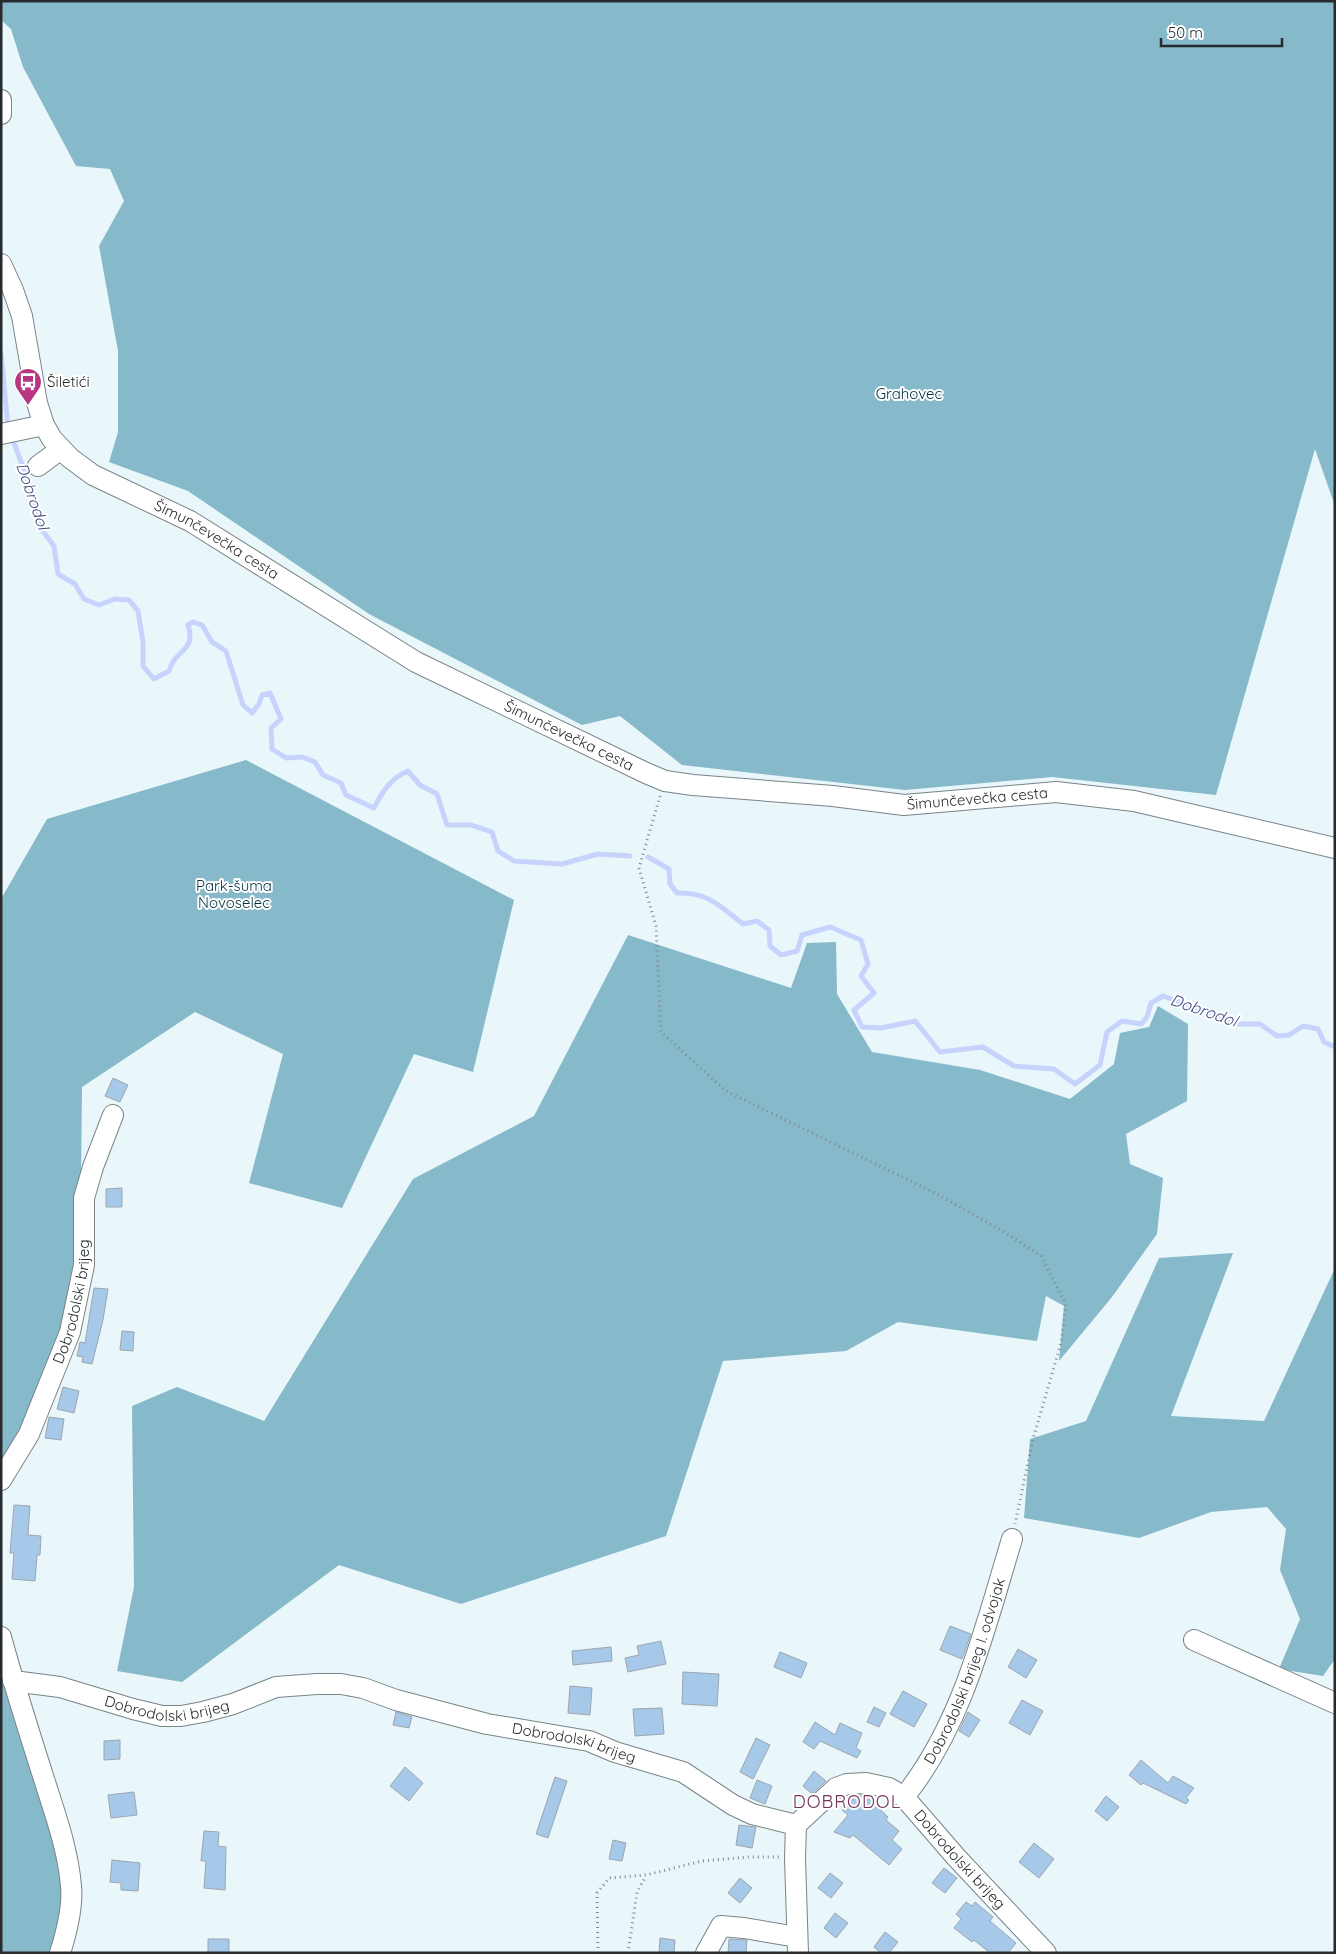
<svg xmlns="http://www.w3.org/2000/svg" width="1336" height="1954" font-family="Quicksand,sans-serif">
<rect width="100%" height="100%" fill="#e9f6fa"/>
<path fill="#86b9ca" d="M1 1H1335V506L1315 449 1216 795 1052 777 905 790 682 765 620 716 582 725 369 614 188 491 109 462 118 432V351L99 246 124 201 110 169 76 166 23 67 11 29 1 20Z
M246 760 514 900 473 1072 414 1054 342 1208 249 1183 283 1054 195 1012 82 1087 80 1263 36 1410 1 1468V899L47 819Z
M628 935 791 988 807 943 836 942 837 994 872 1052 980 1070 1070 1099 1114 1064 1120 1033 1149 1027 1158 1006 1188 1024 1187 1101 1126 1134 1130 1164 1163 1178 1157 1234 1112 1297 1059 1361 1064 1306 1046 1296 1037 1341 898 1322 846 1351 723 1361 666 1536 461 1604 339 1565 182 1682 117 1671 134 1587 132 1406 177 1387 264 1421 413 1179 534 1116Z
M1233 1253 1171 1416 1264 1421 1335 1268V1659L1323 1676 1279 1669 1300 1619 1280 1570 1286 1529 1267 1507 1211 1512 1139 1538 1024 1518 1030 1439 1086 1421 1159 1258Z
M1 1645 70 1903 55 1953H1Z"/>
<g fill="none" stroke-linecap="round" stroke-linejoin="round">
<path stroke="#c7d3fc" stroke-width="5" d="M1 353 8 427
M11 435 32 491 40 527 54 546 58 574 75 584 84 599 99 605 115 599 129 600 138 611 143 642V666L154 679 169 671C174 650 197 651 188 625L193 622 202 625 212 642 226 651 243 705 252 713 259 704 262 695 270 693 281 719 271 728 272 749 286 758 302 757 315 762 323 775 341 783 346 795 374 808C382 792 391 778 408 771L420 785 437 794 447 825H471L492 832 498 851 514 861 562 864 598 854 630 856
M648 857 669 869 670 884 677 893C708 892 720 906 743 924L757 921 769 930 770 946 781 955 797 951 802 935 830 927 861 940 868 964 861 976 874 993 854 1010 862 1027 881 1028 915 1021 940 1052 983 1047 1014 1066 1054 1069 1075 1084 1100 1065 1107 1032 1122 1021 1141 1024 1147 1017 1151 1003 1163 996 1237 1024H1260L1277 1036 1289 1035 1303 1026 1318 1029 1324 1042 1335 1047"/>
</g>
<path fill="#a6c8e9" stroke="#9ea6ae" d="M113 1078 128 1085 120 1102 105 1096Z
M122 1188V1207H106V1189Z
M94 1288 108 1289 103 1320 92 1364 82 1362 83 1357 77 1356 80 1342 85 1343Z
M122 1331 134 1332 133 1351 120 1350Z
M63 1387 79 1391 74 1413 57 1409Z
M49 1417 64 1419 61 1440 45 1438Z
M14 1505 30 1506 28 1535 41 1536 40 1555H37L35 1581 12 1579 14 1553H10Z
M950 1626 971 1634 962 1659 940 1650Z
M661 1641 666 1664 628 1672 625 1658 639 1655 637 1646Z
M611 1647 612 1661 573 1665 572 1651Z
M1018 1649 1037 1660 1026 1678 1008 1667Z
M780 1652 807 1663 801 1678 774 1667Z
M683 1672 719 1674 717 1706 682 1704Z
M570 1686 592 1688 590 1715 568 1713Z
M903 1691 927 1704 914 1727 890 1714Z
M1022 1700 1043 1711 1030 1735 1009 1723Z
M874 1707 886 1713 879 1727 867 1722Z
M662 1708 664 1734 635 1736 633 1709Z
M396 1712 412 1717 409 1728 393 1725Z
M968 1712 980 1720 969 1737 959 1731Z
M815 1722 835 1735 840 1723 862 1733 856 1748 861 1751 857 1758 820 1741 814 1749 803 1742Z
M756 1738 770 1745 753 1779 740 1772Z
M120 1740V1759L104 1760V1741Z
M1141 1760 1168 1783 1173 1776 1194 1788 1186 1798 1189 1800 1186 1804 1143 1783 1141 1785 1129 1775Z
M405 1767 423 1783 409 1801 390 1786Z
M814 1771 826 1781 812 1794 803 1786Z
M555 1777 567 1781 548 1838 536 1834Z
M757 1780 772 1786 765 1804 750 1798Z
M134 1792 137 1815 111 1818 108 1795Z
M856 1795H865L888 1817 886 1820 899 1831 892 1840 902 1849 889 1865 853 1835 850 1838 834 1832 848 1815 842 1810Z
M1106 1796 1119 1807 1107 1821 1095 1811Z
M739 1825 756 1827 752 1848 736 1845Z
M204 1831 219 1832 218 1846 226 1847 225 1890 204 1888 206 1861H201Z
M613 1840 626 1843 622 1861 609 1859Z
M1034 1843 1054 1859 1039 1878 1019 1862Z
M112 1860 140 1863 138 1891 121 1890V1883L110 1882Z
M944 1868 957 1878 945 1893 932 1883Z
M830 1873 843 1883 831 1898 818 1888Z
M740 1878 752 1888 740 1903 728 1893Z
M966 1902 972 1906 975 1902 993 1917 990 1921 1016 1943 1008 1953H990L974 1940 972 1942 954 1928 961 1919 956 1914Z
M835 1913 848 1923 836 1938 824 1928Z
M885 1932 898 1942 889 1953H881L874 1947Z
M660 1938 675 1940 674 1953H659Z
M208 1939H229V1953H208Z
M729 1939 747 1940 746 1953H728Z"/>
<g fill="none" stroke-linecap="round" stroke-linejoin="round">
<defs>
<g id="minor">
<path d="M1 100V114"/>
<path id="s1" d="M1 264 13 290 22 316 37 403 44 425 52 439 70 458 93 475 190 521 416 662 646 773 665 781 693 785 833 796 904 805 1056 792 1134 801 1335 848"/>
<path d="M1 434 44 425"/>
<path d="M38 466 61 449"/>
<path id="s2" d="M1 1480 29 1434 70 1332 84 1265V1198L93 1167 113 1115"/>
<path d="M1 1637C14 1685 29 1732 44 1779 55 1814 68 1849 71 1886 73 1906 66 1934 60 1953"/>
<path d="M1194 1640 1335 1703"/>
<path id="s3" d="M13 1681 60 1687 133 1709 162 1716H181L203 1712 233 1704 276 1687 317 1684H341L363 1688 396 1700 487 1724 589 1741 615 1752 683 1772 733 1805 752 1814 796 1825"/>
<path id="s4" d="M904 1797C963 1724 985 1627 1012 1539"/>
<path id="s5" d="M796 1825 836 1788 847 1784 866 1783 889 1788 904 1797 956 1857 1046 1953"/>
<path d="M796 1825 795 1858 798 1953"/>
<path d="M706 1953 721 1926 744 1928 797 1937"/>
</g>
</defs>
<use href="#minor" stroke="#798488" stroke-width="22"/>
<path stroke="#81898c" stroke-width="3" stroke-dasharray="1 4" stroke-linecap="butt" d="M660 796 639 868 656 926 661 1032 726 1091 933 1192 1006 1233 1041 1256 1066 1304 1061 1343 1033 1439 1015 1524
M598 1953 597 1893 609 1878 646 1875 702 1861 749 1857H779
M628 1953 637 1892 646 1876"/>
<use href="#minor" stroke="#fff" stroke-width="20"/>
</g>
<defs>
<symbol id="bus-pin" viewBox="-11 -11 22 30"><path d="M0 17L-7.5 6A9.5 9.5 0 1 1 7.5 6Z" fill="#b63682" stroke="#fff"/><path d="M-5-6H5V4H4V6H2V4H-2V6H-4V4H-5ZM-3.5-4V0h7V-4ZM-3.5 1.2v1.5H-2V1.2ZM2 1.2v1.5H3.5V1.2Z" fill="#fff"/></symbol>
</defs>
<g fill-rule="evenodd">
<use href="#bus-pin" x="12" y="366" width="32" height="43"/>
</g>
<g text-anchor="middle" stroke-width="4" stroke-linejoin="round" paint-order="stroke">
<g font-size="15" fill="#272b2d" stroke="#fff" text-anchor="start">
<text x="47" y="387">Šiletići</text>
</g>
<g font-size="15" fill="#00303d" stroke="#fff">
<text x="909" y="399">Grahovec</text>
<text x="234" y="891">Park-šuma<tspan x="234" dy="17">Novoselec</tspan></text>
</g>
<g font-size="15" fill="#272b2d" stroke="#fff">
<text dy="5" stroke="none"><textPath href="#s1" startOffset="378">Šimunčevečka cesta</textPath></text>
<text dy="5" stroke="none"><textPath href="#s1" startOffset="782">Šimunčevečka cesta</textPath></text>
<text dy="5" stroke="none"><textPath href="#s1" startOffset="1202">Šimunčevečka cesta</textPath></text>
<text dy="5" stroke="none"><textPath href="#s2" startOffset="194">Dobrodolski brijeg</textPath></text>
<text dy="5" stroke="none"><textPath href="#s4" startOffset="141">Dobrodolski brijeg I. odvojak</textPath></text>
<text dy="5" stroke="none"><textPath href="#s3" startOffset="158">Dobrodolski brijeg</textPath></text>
<text dy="5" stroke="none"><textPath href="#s3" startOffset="578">Dobrodolski brijeg</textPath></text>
<text dy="5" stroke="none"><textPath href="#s5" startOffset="210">Dobrodolski brijeg</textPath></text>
</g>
<g font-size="16" font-style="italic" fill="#3f4c80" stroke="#fff">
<text transform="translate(33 496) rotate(71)" y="6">Dobrodol</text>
<text transform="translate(1204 1010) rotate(19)" y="6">Dobrodol</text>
</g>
<g font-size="18" letter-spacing="1" fill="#743457" stroke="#fff">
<text x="847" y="1808">DOBRODOL</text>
</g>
</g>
<rect width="1336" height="1954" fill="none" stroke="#272b2d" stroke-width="5"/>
<path d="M1161 38v8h121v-8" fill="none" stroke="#272b2d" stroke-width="2.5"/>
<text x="1168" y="38" font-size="15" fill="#272b2d" stroke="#ffffff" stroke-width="4" paint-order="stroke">50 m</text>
</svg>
